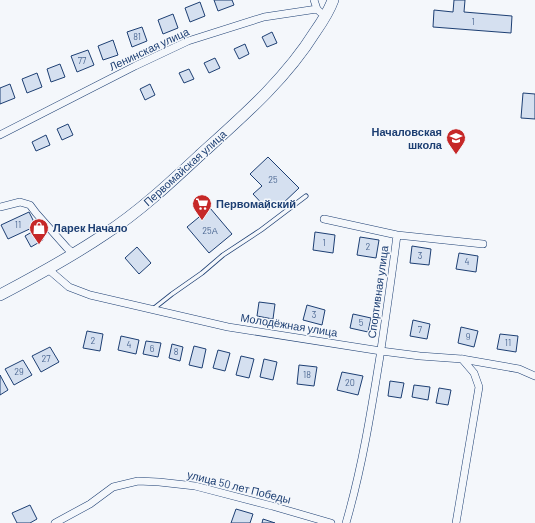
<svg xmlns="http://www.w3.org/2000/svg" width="535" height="523" font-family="Barlow,sans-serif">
<rect width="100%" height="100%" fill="#f4f7fb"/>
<path fill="#d5e0f0" stroke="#1d3f73" d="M214 0H232L234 5 218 11Z
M454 0H465L464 12 512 16 511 33 433 27 434 10 453 12Z
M200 2 205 16 190 22 185 8Z
M173 14 178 28 163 34 158 20Z
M142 27 147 41 132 47 127 32Z
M272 32 277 43 267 47 262 37Z
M113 40 118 55 103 60 98 46Z
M245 44 249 54 239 59 234 49Z
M88 50 94 65 77 72 71 56Z
M215 58 220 68 209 73 204 63Z
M60 64 65 77 51 82 47 69Z
M189 69 194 79 184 83 179 73Z
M37 73 42 87 27 93 22 79Z
M10 84 15 98 0 104V88Z
M150 84 155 95 145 100 140 89Z
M523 93 535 94V119L521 118Z
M68 124 73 135 62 140 57 129Z
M46 135 50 145 36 151 32 142Z
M268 157 299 188 280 206 276 202 268 210 253 194 262 186 250 174Z
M210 208 232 234 209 253 187 227Z
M29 212 36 226 8 239 1 225Z
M37 229 43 240 31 247 25 236Z
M315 232 335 235 333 253 313 250Z
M360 237 379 240 376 258 357 255Z
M412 246 431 249 429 265 410 263Z
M137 247 151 263 139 274 125 258Z
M459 253 478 256 476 272 456 269Z
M259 302 275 304 273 319 257 316Z
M307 305 325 310 322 325 303 320Z
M353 314 371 318 368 332 350 328Z
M413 320 430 324 427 339 410 336Z
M461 327 478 331 474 347 458 343Z
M87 331 103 334 100 351 83 348Z
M500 334 518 336 516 352 497 349Z
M121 336 139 340 136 354 118 350Z
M146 341 161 343 158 357 143 354Z
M172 344 183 347 180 361 169 358Z
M194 346 206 349 202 368 189 365Z
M50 347 59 362 41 372 32 356Z
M218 350 230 353 225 371 213 368Z
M241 356 254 359 249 378 236 375Z
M264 359 277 362 273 380 260 377Z
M23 360 32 375 14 385 5 369Z
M299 365 317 367 314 386 297 384Z
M342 372 363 376 358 395 337 390Z
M0 375 8 390 0 395Z
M390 381 404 383 401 398 388 396Z
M414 385 430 387 428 400 412 397Z
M439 388 451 390 448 405 436 403Z
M30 505 37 519 30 523H17L12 513Z
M236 509 253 514 250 523H231Z
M263 519 275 523H262Z"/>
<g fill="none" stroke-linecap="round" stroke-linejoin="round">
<defs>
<path id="service" d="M153 309 172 294 202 273 223 255 261 230 306 196"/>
<path id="minor" d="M314 0 317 9 320 12
M0 135 135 66 188 41 264 17 317 9
M0 207 20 202 30 205 36 213 67 248 74 254
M324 219 397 235 483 244
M48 269 69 287 90 295 228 327 381 351 420 356 462 359 519 369 535 376
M55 523 90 504 113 487 138 481 159 482 195 486 272 506 331 523
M346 523C362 468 371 412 380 356 386 315 392 275 397 235
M456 523 479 387 474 373 462 359"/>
<path id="primary" d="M0 295C36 276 71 257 105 234 139 212 170 183 200 155 242 117 285 80 315 32 322 22 329 11 333 0"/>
</defs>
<use href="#service" stroke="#1d3f73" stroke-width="5"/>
<use href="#minor" stroke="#1d3f73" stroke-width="8"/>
<use href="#primary" stroke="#1d3f73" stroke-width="12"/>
<use href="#service" stroke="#f4f7fb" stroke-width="3.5"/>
<use href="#minor" stroke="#f4f7fb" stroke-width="7"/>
<use href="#primary" stroke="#f4f7fb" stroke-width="11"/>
</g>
<defs>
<symbol id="school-pin" viewBox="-11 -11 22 30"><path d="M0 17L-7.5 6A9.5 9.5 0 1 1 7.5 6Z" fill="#c62828" stroke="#f4f7fb"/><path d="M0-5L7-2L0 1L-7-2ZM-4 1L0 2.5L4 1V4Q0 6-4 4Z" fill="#fff"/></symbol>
<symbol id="supermarket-pin" viewBox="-11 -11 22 30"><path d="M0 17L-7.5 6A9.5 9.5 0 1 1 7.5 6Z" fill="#c62828" stroke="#f4f7fb"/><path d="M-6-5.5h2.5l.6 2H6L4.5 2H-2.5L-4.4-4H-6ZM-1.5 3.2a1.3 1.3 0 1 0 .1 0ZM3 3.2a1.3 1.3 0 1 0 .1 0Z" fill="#fff"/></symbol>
<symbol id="shop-pin" viewBox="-11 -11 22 30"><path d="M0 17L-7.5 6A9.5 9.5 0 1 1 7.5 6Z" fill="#c62828" stroke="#f4f7fb"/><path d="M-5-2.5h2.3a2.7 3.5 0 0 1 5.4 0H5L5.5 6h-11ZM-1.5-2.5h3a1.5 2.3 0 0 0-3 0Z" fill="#fff"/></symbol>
</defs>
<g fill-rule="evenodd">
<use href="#school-pin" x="445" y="127" width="22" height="30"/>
<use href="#supermarket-pin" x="191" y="193" width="22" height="30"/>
<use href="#shop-pin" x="28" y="217" width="22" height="30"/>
</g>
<g text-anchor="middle" stroke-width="3" stroke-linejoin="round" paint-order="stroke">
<g font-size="9" fill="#4b6792">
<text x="473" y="25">1</text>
<text x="137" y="40">81</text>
<text x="82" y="64">77</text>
<text x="273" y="183">25</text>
<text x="18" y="228">11</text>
<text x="210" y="234">25А</text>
<text x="324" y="246">1</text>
<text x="368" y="250">2</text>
<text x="420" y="259">3</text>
<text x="467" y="265">4</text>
<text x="314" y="318">3</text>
<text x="361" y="326">5</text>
<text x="420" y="333">7</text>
<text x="468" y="340">9</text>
<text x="93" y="344">2</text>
<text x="508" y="346">11</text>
<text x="129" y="348">4</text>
<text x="152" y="352">6</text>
<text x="176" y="355">8</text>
<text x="46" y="362">27</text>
<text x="19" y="375">29</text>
<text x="307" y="378">18</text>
<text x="350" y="386">20</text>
</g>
<g font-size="11" fill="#1d3f73" stroke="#f4f7fb">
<text transform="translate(149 49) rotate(-25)" y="4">Ленинская улица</text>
<text transform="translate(185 168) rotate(-42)" y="4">Первомайская улица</text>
<text transform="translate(378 292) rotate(-82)" y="4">Спортивная улица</text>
<text transform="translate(289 325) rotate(9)" y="4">Молодёжная улица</text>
<text transform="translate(239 487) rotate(14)" y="4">улица 50 лет Победы</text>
</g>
<g font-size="11" font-weight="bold" fill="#1d3f73" stroke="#f4f7fb" text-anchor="start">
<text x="442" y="136" text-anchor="end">Началовская<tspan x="442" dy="13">школа</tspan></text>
<text x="216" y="208">Первомайский</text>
<text x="53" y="232">Ларек Начало</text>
</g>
</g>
</svg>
